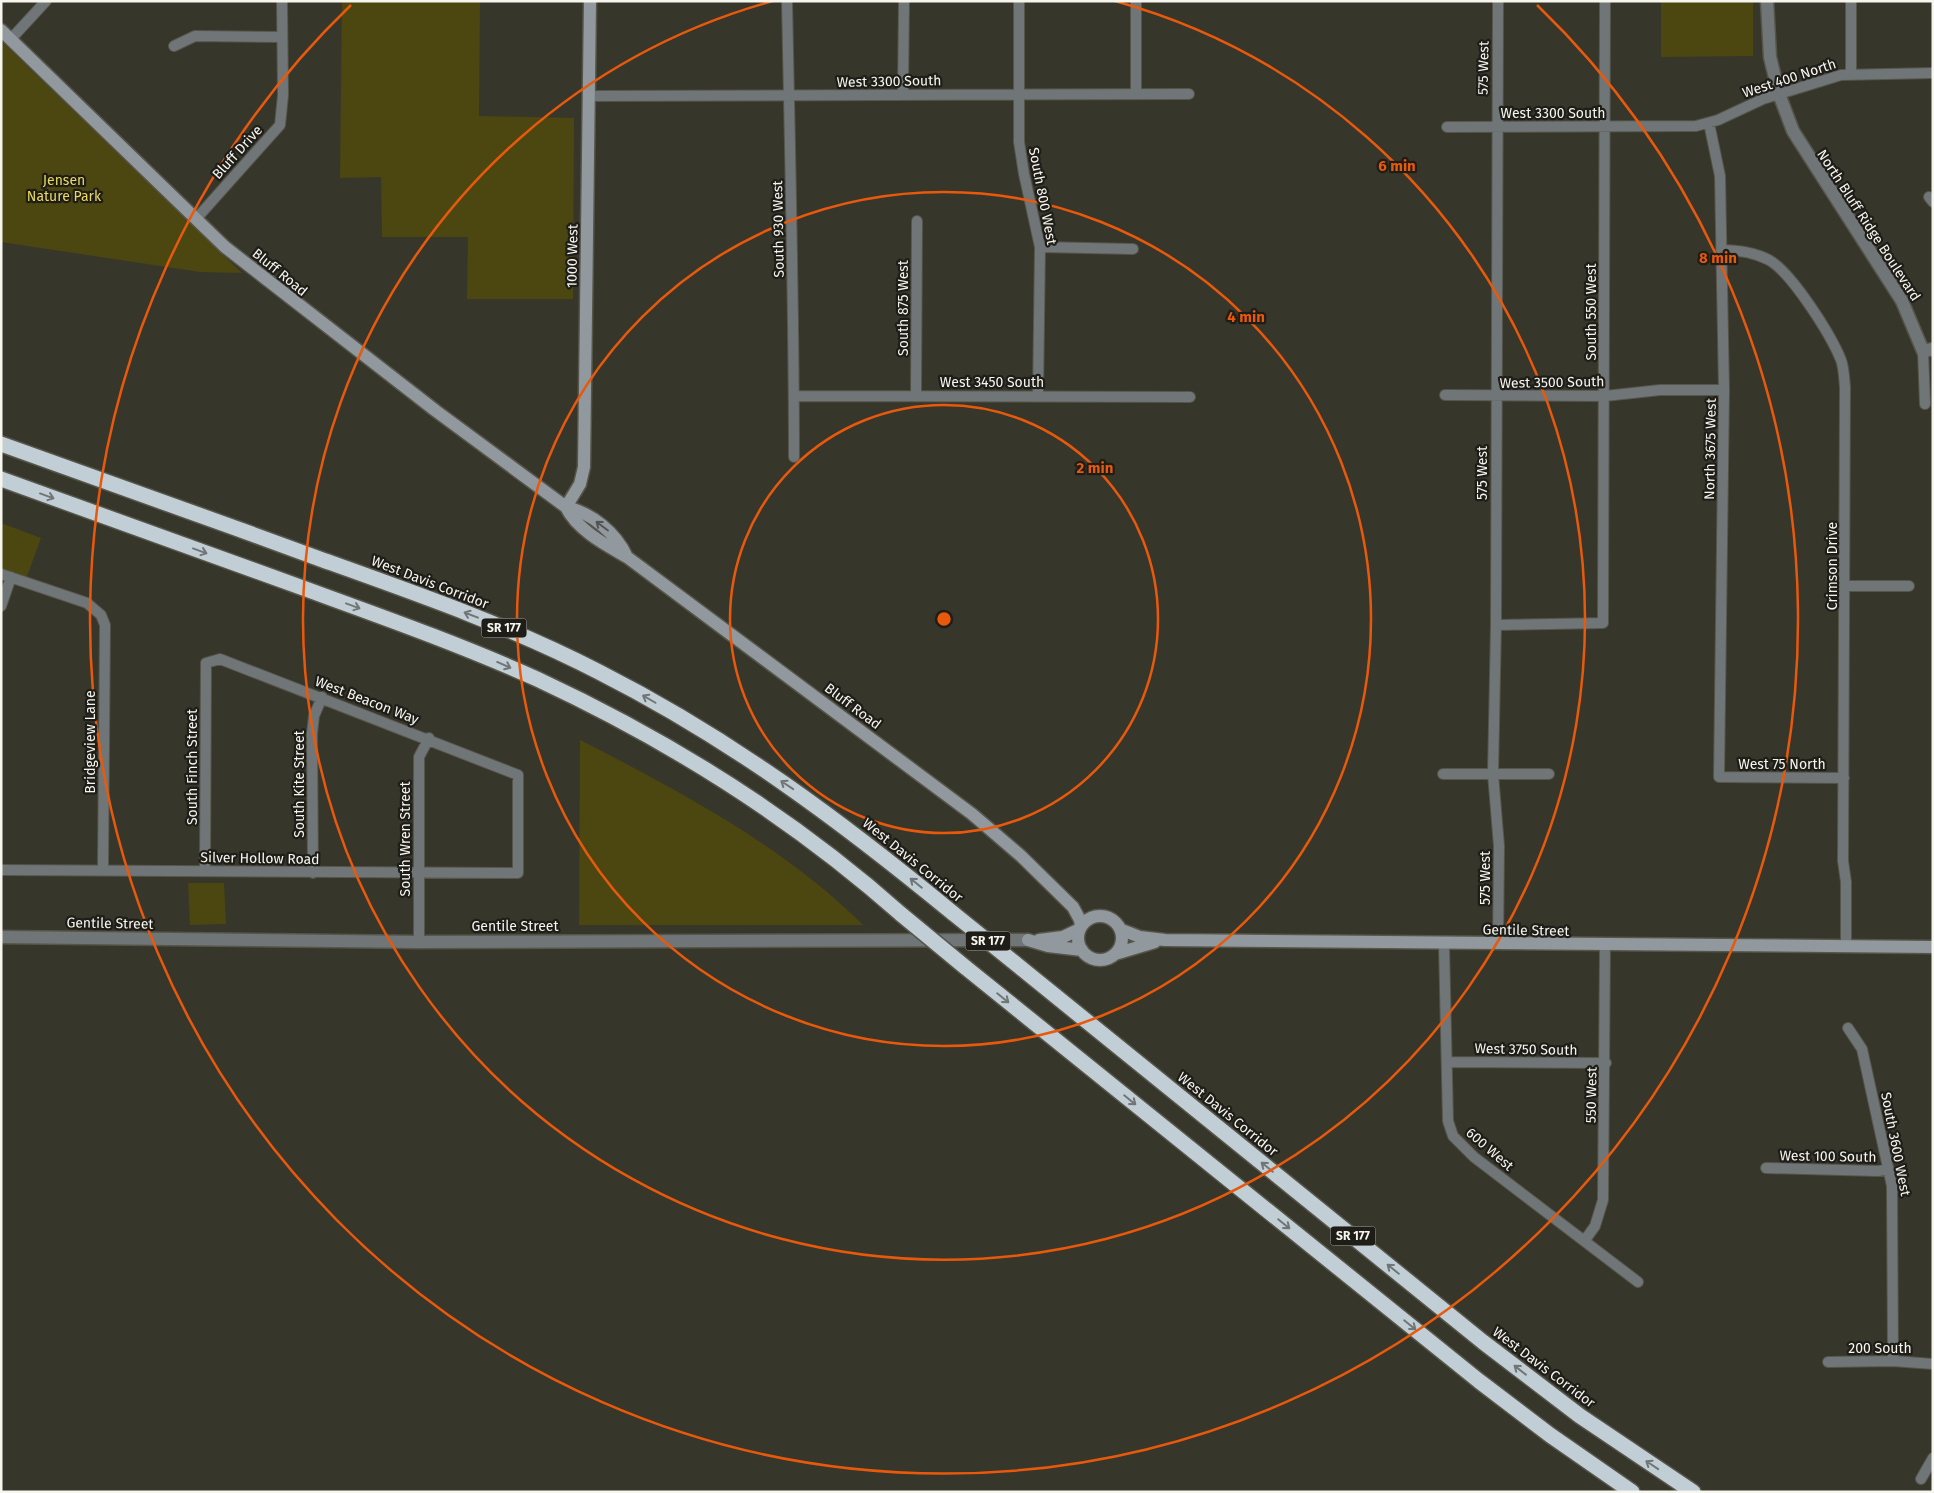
<svg xmlns="http://www.w3.org/2000/svg" width="1934" height="1493" font-family="'Fira Sans',sans-serif">
<rect width="100%" height="100%" fill="#37362b"/>
<path fill="#4c4611" d="M342 1H480L479 116 574 118 573 299H467L468 237H382L381 177 340 178Z
M1661 1H1753V56L1661 57Z
M1 41 242 273 200 272 1 242Z
M1 523 41 538 26 579 1 571Z
M580 740C678 790 785 847 863 925H579Z
M188 883H224L226 924 190 925Z"/>
<g fill="none" stroke-linecap="round" stroke-linejoin="round">
<defs>
<path id="minor" d="M787 1C790 153 794 305 794 457
M1019 1V142L1024 174 1040 247 1038 396
M1498 1 1496 625 1493 774 1499 846 1498 944
M1851 1V73
M11 39 46 1
M174 46 195 36 282 37
M903 93 904 1
M1136 94V1
M590 96 1189 94
M1709 123 1720 176 1724 390 1719 777 1844 778
M1447 127 1696 126 1718 120 1763 99 1841 75 1933 73
M1929 197 1933 202
M196 219 280 125 283 95 282 1
M1040 247 1133 249
M1721 250C1738 250 1754 252 1769 260 1792 273 1831 335 1841 360 1844 368 1844 378 1845 387L1843 861 1846 882V947
M1923 351 1925 404
M916 395 917 221
M1445 395 1605 396 1660 390H1724
M794 396 1190 397
M1 574 87 603 101 615 105 625 103 870
M1846 586H1909
M1 606 11 577
M1496 625 1603 623 1605 1
M1443 774H1549
M1 870C174 870 346 873 518 873V775L220 659 206 663 205 871
M313 873 312 734 314 716 322 697
M419 942V757L429 738
M1444 944 1448 1121 1453 1136 1474 1157 1638 1282
M1848 1028 1862 1049 1892 1186 1893 1361
M1447 1062 1606 1063
M1766 1168 1878 1171 1889 1169
M1585 1240 1595 1226 1603 1200 1605 946
M1828 1362 1893 1361 1933 1364
M1921 1479 1933 1458"/>
<path id="tertiary" d="M1767 1 1770 57 1779 94 1793 131 1902 301 1923 351 1933 349
M1 937 419 942 1028 940"/>
<path id="secondary" d="M1 30 225 247 436 411 566 507C592 513 616 533 627 557
M566 507C577 530 606 545 627 557L972 814 1021 856 1073 907 1080 920 1081 927
M566 507 580 484 584 467 590 1
M1078 938a22 22 0 1 1 44 0a22 22 0 1 1-44 0Z
M1122 930 1140 937 1165 940 1933 947
M1028 940 1048 946 1082 950
M1039 940 1063 937 1080 929
M1115 954 1155 942"/>
<path id="motorway" d="M1 444C108 482 214 520 320 559 415 593 510 626 599 672 731 739 841 821 954 914
M1 479C98 514 195 549 292 584 374 614 457 643 537 679 668 740 794 819 902 915
M965 967 1479 1381 1550 1435 1632 1492
M1021 968 1483 1342 1580 1416 1693 1492"/>
</defs>
<use href="#minor" stroke="#56554a" stroke-width="12"/>
<use href="#tertiary" stroke="#56554a" stroke-width="15"/>
<use href="#secondary" stroke="#56554a" stroke-width="15"/>
<use href="#motorway" stroke="#56554a" stroke-width="18"/>
<use href="#minor" stroke="#707678" stroke-width="10"/>
<use href="#tertiary" stroke="#707678" stroke-width="12"/>
<use href="#secondary" stroke="#91999e" stroke-width="12"/>
<use href="#motorway" stroke="#c1ced5" stroke-width="15"/>
<defs>
<path id="motorway-bridge" d="M954 914 1021 968
M902 915 965 967"/>
</defs>
<use href="#motorway-bridge" stroke="#56554a" stroke-width="18" stroke-linecap="butt"/>
<use href="#motorway-bridge" stroke="#c1ced5" stroke-width="15"/>
</g>
<defs><path id="oneway-shaft" d="M-6 0H5M1.5-3L5.5 0L1.5 3" fill="none" stroke-width="1.6" stroke-linecap="round" stroke-linejoin="round" transform="scale(1.25)"/></defs>
<g stroke="#707676">
<use href="#oneway-shaft" transform="translate(47 496) rotate(20)"/>
<use href="#oneway-shaft" transform="translate(200 551) rotate(20)"/>
<use href="#oneway-shaft" transform="translate(353 606) rotate(20)"/>
<use href="#oneway-shaft" transform="translate(471 615) rotate(-159)"/>
<use href="#oneway-shaft" transform="translate(504 665) rotate(24)"/>
<use href="#oneway-shaft" transform="translate(649 699) rotate(-150)"/>
<use href="#oneway-shaft" transform="translate(787 785) rotate(-146)"/>
<use href="#oneway-shaft" transform="translate(916 883) rotate(-141)"/>
<use href="#oneway-shaft" transform="translate(1003 998) rotate(39)"/>
<use href="#oneway-shaft" transform="translate(1130 1100) rotate(39)"/>
<use href="#oneway-shaft" transform="translate(1267 1167) rotate(-141)"/>
<use href="#oneway-shaft" transform="translate(1284 1224) rotate(39)"/>
<use href="#oneway-shaft" transform="translate(1393 1269) rotate(-141)"/>
<use href="#oneway-shaft" transform="translate(1410 1325) rotate(39)"/>
<use href="#oneway-shaft" transform="translate(1520 1370) rotate(-142)"/>
<use href="#oneway-shaft" transform="translate(1652 1465) rotate(-146)"/>
</g>
<use stroke="#525554" href="#oneway-shaft" transform="translate(602 526) rotate(-143)"/>
<g fill="none" stroke="#e8590c" stroke-width="2.5">
<circle cx="944" cy="619" r="214"/>
<circle cx="944" cy="619" r="427"/>
<path d="M1115 1A641 641 0 1 1 773 1"/>
<path d="M1537 5A854 854 0 1 1 351 5"/>
</g>
<g text-anchor="middle" stroke-width="4.5" stroke-linejoin="round" paint-order="stroke">
<g fill="#1e1d18" stroke="#b5b4ae" stroke-width="1">
<rect x="481.5" y="618.5" width="45" height="19" rx="4"/>
<rect x="965.5" y="931.5" width="45" height="19" rx="4"/>
<rect x="1330.5" y="1226.5" width="45" height="19" rx="4"/>
</g>
<g font-size="12" font-weight="bold" fill="#f6f5ee">
<text x="504" y="632">SR 177</text>
<text x="988" y="945">SR 177</text>
<text x="1353" y="1240">SR 177</text>
</g>
<g font-size="14" fill="#f6f5ee" stroke="#1e1d18">
<text transform="translate(1483 68) rotate(-89)" y="5">575 West</text>
<text transform="translate(1789 78) rotate(-18)" y="5">West 400 North</text>
<text transform="translate(889 81) rotate(-1)" y="5">West 3300 South</text>
<text x="1553" y="118">West 3300 South</text>
<text transform="translate(237 152) rotate(-48)" y="5">Bluff Drive</text>
<text transform="translate(1043 196) rotate(79)" y="5">South 800 West</text>
<text transform="translate(1869 225) rotate(57)" y="5">North Bluff Ridge Boulevard</text>
<text transform="translate(778 229) rotate(-91)" y="5">South 930 West</text>
<text transform="translate(572 256) rotate(-89)" y="5">1000 West</text>
<text transform="translate(280 272) rotate(39)" y="5">Bluff Road</text>
<text transform="translate(903 308) rotate(-90)" y="5">South 875 West</text>
<text transform="translate(1591 312) rotate(-90)" y="5">South 550 West</text>
<text x="992" y="387">West 3450 South</text>
<text transform="translate(1552 382) rotate(-1)" y="5">West 3500 South</text>
<text transform="translate(1710 449) rotate(-89)" y="5">North 3675 West</text>
<text transform="translate(1482 473) rotate(-90)" y="5">575 West</text>
<text transform="translate(1832 566) rotate(-90)" y="5">Crimson Drive</text>
<text transform="translate(430 582) rotate(21)" y="5">West Davis Corridor</text>
<text transform="translate(367 700) rotate(21)" y="5">West Beacon Way</text>
<text transform="translate(853 706) rotate(37)" y="5">Bluff Road</text>
<text transform="translate(90 742) rotate(-90)" y="5">Bridgeview Lane</text>
<text x="1782" y="769">West 75 North</text>
<text transform="translate(192 767) rotate(-90)" y="5">South Finch Street</text>
<text transform="translate(299 784) rotate(-90)" y="5">South Kite Street</text>
<text transform="translate(405 839) rotate(-90)" y="5">South Wren Street</text>
<text transform="translate(260 858) rotate(1)" y="5">Silver Hollow Road</text>
<text transform="translate(913 860) rotate(39)" y="5">West Davis Corridor</text>
<text transform="translate(1485 878) rotate(-90)" y="5">575 West</text>
<text transform="translate(110 923) rotate(1)" y="5">Gentile Street</text>
<text x="515" y="931">Gentile Street</text>
<text transform="translate(1526 930) rotate(1)" y="5">Gentile Street</text>
<text transform="translate(1526 1049) rotate(1)" y="5">West 3750 South</text>
<text transform="translate(1591 1095) rotate(-89)" y="5">550 West</text>
<text transform="translate(1228 1114) rotate(39)" y="5">West Davis Corridor</text>
<text transform="translate(1896 1144) rotate(79)" y="5">South 3600 West</text>
<text transform="translate(1490 1149) rotate(41)" y="5">600 West</text>
<text transform="translate(1828 1156) rotate(1)" y="5">West 100 South</text>
<text x="1880" y="1353">200 South</text>
<text transform="translate(1544 1367) rotate(37)" y="5">West Davis Corridor</text>
</g>
<g font-size="14" fill="#eada5f" stroke="#1e1d18">
<text x="64" y="185">Jensen<tspan x="64" dy="16">Nature Park</tspan></text>
</g>
</g>
<circle cx="944" cy="619" r="8" fill="#e8590c" stroke="#1e1d18" stroke-width="2.5"/>
<g font-size="15" text-anchor="middle" font-weight="bold" fill="#e8590c" stroke="#1e1d18" stroke-width="4.5" stroke-linejoin="round" paint-order="stroke">
<text x="1397" y="171">6 min</text>
<text x="1718" y="263">8 min</text>
<text x="1246" y="322">4 min</text>
<text x="1095" y="473">2 min</text>
</g>
<rect width="1934" height="1493" fill="none" stroke="#f6f5ee" stroke-width="5"/>
</svg>
